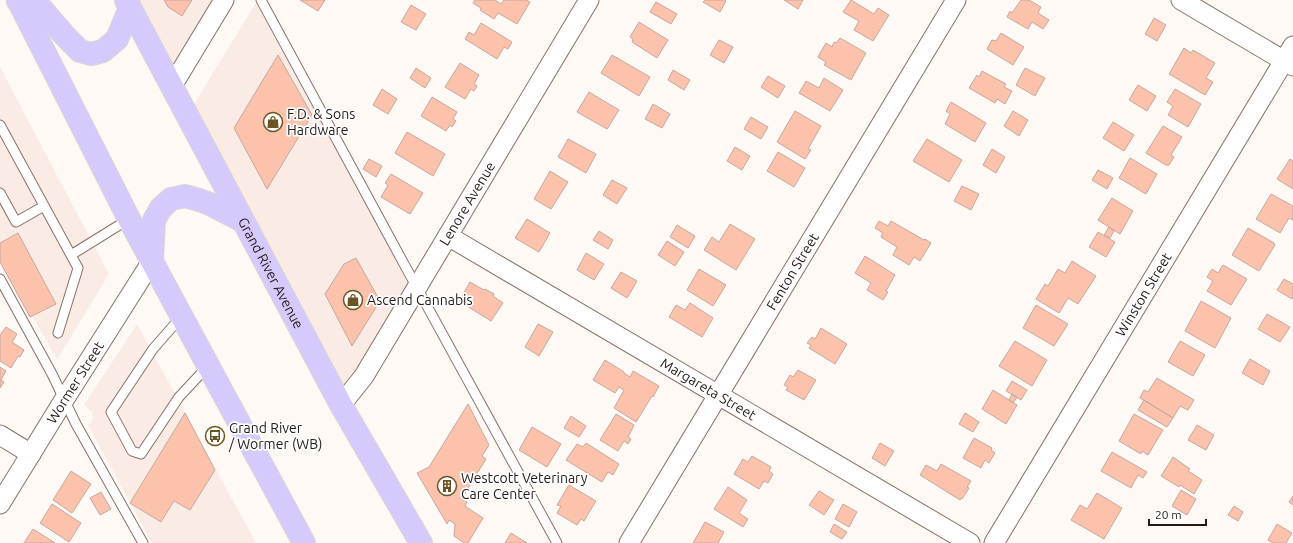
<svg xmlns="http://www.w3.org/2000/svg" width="1293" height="543" font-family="Ubuntu,sans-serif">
<rect width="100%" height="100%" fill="#fff9f6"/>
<path fill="#faebe5" d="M131 0H214L170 74Z
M257 1 399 265 412 286 341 401 191 109Z
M0 67 109 274 57 360 0 258Z
M137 324 256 543H152L88 425 92 421 93 416 92 412 84 405Z"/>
<path fill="#fcc2ac" stroke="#c5a89e" d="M164 0H192L182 16 168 7Z
M300 0H325L318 11Z
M475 0H495L501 4 504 0H526L530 2 517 24 498 13 494 19 480 10 481 8 473 3Z
M705 0H725L726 1 720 12 703 2Z
M784 0H803L798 9Z
M851 0 874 14 878 8 889 15 873 41 854 30 859 21 843 12Z
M1021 0H1029L1041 7 1038 13 1049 20 1043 29 1032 22 1028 29 1007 17 1010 11 1012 13Z
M656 2 677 14 671 24 650 12Z
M411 5 426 14 416 30 401 22Z
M1154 18 1166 25 1157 41 1145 34Z
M639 22 668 40 657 58 632 42 633 39 630 37Z
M481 23 512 42 508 49 504 47 497 59 465 39 469 32 474 35Z
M1001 33 1024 47 1013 65 987 49 992 40 996 41Z
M840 38 866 53 851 80 824 65 826 62 818 57 826 43 832 47 834 42 836 43Z
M719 40 733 47 724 63 710 55Z
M1184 48 1191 53 1193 50 1215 63 1206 78 1213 82 1205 95 1169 74Z
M278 55 312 115 267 189 234 128Z
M612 55 650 77 639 96 601 73Z
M460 63 479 75 474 84 477 86 474 91 471 89 465 99 445 87Z
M416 68 431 78 425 88 410 78Z
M1025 68 1045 78 1035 96 1016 85Z
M673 70 690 80 684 90 668 80Z
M982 71 1006 84 1004 87 1012 91 1005 104 997 99 995 103 969 88 977 75 979 77Z
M768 76 785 86 778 98 761 87Z
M824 78 843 90 830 111 799 93 806 81 819 88Z
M1138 85 1156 96 1147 111 1129 100Z
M382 89 397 99 388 114 373 105Z
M1175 89 1201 104 1188 127 1168 115 1173 106 1167 102Z
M589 92 619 110 607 129 577 112Z
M432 97 457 112 453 119 456 121 452 127 450 125 446 131 421 116Z
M951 102 986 123 975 142 945 124 950 114 946 111Z
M653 104 670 114 662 128 645 119Z
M795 111 821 126 808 149 811 150 805 159 777 142Z
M1013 111 1028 120 1019 136 1004 126Z
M751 117 768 127 761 139 744 129Z
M1113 122 1134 135 1124 151 1103 138Z
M1163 126 1182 137 1171 155 1174 157 1169 165H1166L1146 153Z
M407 132 445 154 433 176 395 153Z
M568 139 596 154 586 173 558 157Z
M927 139 962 160 949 182 913 161Z
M735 147 750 156 742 170 727 161Z
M992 149 1005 157 996 173 983 165Z
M778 152 805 168 794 187 767 171Z
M1130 158 1157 174 1146 194 1119 178Z
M369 159 382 166 376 177 363 169Z
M1290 159 1293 161V189L1277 179Z
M1098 170 1113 178 1107 189 1092 180Z
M550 171 568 182 551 209 534 199Z
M391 174 423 193 410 214 381 197 388 185 385 183Z
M612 180 627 188 617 204 603 195Z
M962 186 979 194 971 210 954 201Z
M1271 194 1293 206V220L1289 218 1280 233 1256 219Z
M1112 198 1133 211 1120 234 1098 220Z
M527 219 550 233 539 252 515 238Z
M879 221 888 226 891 221 924 240 925 239 931 243 920 261 914 257 909 265 893 255 897 247 881 237 883 233 875 228Z
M730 224 755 239 736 270 704 250 712 237 719 242Z
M677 225 695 236 688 248 670 237Z
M1109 227 1114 231 1110 238 1104 235Z
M1248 228 1274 243 1275 245 1259 271 1232 255Z
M599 231 613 240 608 249 593 240Z
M1098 232 1115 242 1106 257 1089 247Z
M18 233 56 304 30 317 0 262V243Z
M667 241 684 252 675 266 658 255Z
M586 253 604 264 594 280 577 270Z
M865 256 895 275 886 291 888 292 883 300 867 290 871 283 855 273Z
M356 258 380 301 352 346 325 294 344 264Z
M1072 261 1096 276 1078 304 1068 298 1059 313 1036 299 1045 284 1048 286 1058 269 1065 273Z
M1223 265 1247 279 1231 305 1207 291 1213 281 1207 277 1212 269 1218 273Z
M699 269 726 285 713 306 687 290Z
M621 272 637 281 627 298 611 288Z
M1284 279 1293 284V297L1292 299 1277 290Z
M470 282 484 290 485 289 494 294 493 296 503 303 491 321 459 301Z
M1201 301 1231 318 1215 348 1185 331Z
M690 303 713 318 702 337 669 317 676 305 685 310Z
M1036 305 1068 324 1054 346 1023 328Z
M1267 314 1290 327 1280 342 1258 329Z
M538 324 553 332 539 356 525 347Z
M6 327 17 334 12 342 24 350 20 357 18 356 11 368 0 361V335Z
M821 328 847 344 835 364 809 348 811 345 807 343 812 337 815 339Z
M1015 341 1047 360 1032 386 999 366Z
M1180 341 1205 355 1193 376 1168 362Z
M1250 359 1270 371 1263 385 1242 373Z
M605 360 624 372V373L630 377 633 371 659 386 653 397 652 396 636 422 614 408 624 390 619 387 615 393 593 380Z
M0 367 6 371 1 380 4 382 0 388Z
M798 370 816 380 804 400 786 390 788 387 784 385 790 375 793 377Z
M1157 378 1194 400 1188 410 1180 406 1173 418 1140 398 1144 390 1148 392Z
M1012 381 1027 390 1021 400 1006 391Z
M993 390 1017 405 1006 424 982 409Z
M1012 394 1017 397 1013 403 1009 400Z
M1144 400 1173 418 1167 427 1138 410Z
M468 404 489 445 482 456 486 459 462 498 467 502 465 506 483 518 468 543H464L454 536 455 524 449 520 447 524 417 473 429 467Z
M185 413 215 470 190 510 174 501 161 522 130 503Z
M965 413 979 422 973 432 959 424Z
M616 414 634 425 628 437 631 439 628 444 624 441 618 451 600 440Z
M1134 414 1163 430 1148 455 1142 451 1141 454 1119 441Z
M571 416 586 426 579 437 564 428Z
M1197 425 1214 435 1206 450 1188 440Z
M532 427 561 444 547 467 519 450Z
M974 438 992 448 991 450 995 453 989 463 985 460 981 468 963 458Z
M586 443 619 464 613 475 608 472 602 482 566 460 577 444 583 447Z
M880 443 894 451 885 466 872 458Z
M1112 452 1147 472 1143 478 1138 475 1131 488 1101 471Z
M752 456 771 467 769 471 773 474 768 483 764 481 759 489 734 474 743 459 748 462Z
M1173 457 1190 469 1188 471 1202 480 1194 494 1180 485 1179 487 1161 476Z
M941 464 971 481 967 487 969 488 962 499 961 498 960 500 920 475 926 465 937 471Z
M71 471 91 484 72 513 53 500Z
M569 485 596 501 584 521 581 519 577 525 557 513 561 506 557 505Z
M728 487 747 500 739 513 748 519 743 527 714 509Z
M1181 490 1196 499 1187 515 1172 506Z
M819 491 834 500 824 515 809 505Z
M101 492 111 509 100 515 90 498Z
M1097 493 1122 508 1104 539 1071 520 1080 505 1087 509Z
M1293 496V505L1289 502Z
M52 504 81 523 69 542 40 523Z
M843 504 857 512 849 527 835 519Z
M1234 506 1243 512 1238 521 1228 515Z
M705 522 724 532 718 543H693Z
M834 524 847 532 842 539 830 532Z
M1277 524 1292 533 1286 543H1273L1268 540Z
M33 529 55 543H24Z
M511 533 527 543H505Z"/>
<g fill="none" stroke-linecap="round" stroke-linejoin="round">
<defs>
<path id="lane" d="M261 0 404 264 557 543
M0 125 78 268 58 333
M0 193 16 222 44 206
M71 255 129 219
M0 279 52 374 76 424 143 543
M181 317 153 349 111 412 132 451 141 454 179 397 208 366"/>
<g id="street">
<path d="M1181 0 1293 66"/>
<path d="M172 86 224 0"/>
<path id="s1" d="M448 236 970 543"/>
<path id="s2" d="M341 405 364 376 589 0"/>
<path d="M0 435 31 454"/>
<path id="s3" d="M0 504 64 400 152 261"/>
<path id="s4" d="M629 543 956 0"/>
<path id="s5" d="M994 543 1293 46"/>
</g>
<g id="primary">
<path d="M18 0 129 219 304 543"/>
<path id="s6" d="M126 0 341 405 421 543"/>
<path d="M18 1 41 8 65 36 80 51 91 54 103 51 117 39 130 8"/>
<path d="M152 260 154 220 161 208 171 199 185 196 199 200 210 204 243 221"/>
</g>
</defs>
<use href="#lane" stroke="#8a6f65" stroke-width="11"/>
<use href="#street" stroke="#8a6f65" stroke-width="21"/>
<use href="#primary" stroke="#d8d6d5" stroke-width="24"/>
<use href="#lane" stroke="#fff" stroke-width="9"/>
<use href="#street" stroke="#fff" stroke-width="19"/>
<use href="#primary" stroke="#d6cafd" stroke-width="22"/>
</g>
<defs>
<symbol id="shop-ring" viewBox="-11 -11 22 22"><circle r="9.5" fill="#fff" stroke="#6c5525" stroke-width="1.5"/><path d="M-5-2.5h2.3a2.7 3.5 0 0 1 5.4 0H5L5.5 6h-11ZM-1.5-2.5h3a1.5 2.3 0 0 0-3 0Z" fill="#6c5525"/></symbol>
<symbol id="bus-ring" viewBox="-11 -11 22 22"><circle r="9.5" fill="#fff" stroke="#6c5525" stroke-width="1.5"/><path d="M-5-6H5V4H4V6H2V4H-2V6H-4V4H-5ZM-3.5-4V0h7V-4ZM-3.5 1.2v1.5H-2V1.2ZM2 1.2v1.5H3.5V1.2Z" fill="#6c5525"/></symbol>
<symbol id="building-ring" viewBox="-11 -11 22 22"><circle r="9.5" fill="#fff" stroke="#6c5525" stroke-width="1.5"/><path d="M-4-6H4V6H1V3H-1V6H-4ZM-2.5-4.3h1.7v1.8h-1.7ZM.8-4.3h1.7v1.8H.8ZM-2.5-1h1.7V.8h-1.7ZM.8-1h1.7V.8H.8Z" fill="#6c5525"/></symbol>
</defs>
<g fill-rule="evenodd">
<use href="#shop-ring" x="262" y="111" width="22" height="22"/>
<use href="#shop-ring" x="342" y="289" width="22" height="22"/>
<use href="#bus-ring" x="204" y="425" width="22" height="22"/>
<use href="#building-ring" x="436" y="475" width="22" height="22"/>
</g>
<g text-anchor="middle" stroke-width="3.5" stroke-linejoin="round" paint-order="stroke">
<g font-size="14" fill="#241a16" stroke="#fff" text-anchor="start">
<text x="287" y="119">F.D. &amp; Sons<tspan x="287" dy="16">Hardware</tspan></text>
<text x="367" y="305">Ascend Cannabis</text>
<text x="229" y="433">Grand River<tspan x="229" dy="16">/ Wormer (WB)</tspan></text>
<text x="461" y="483">Westcott Veterinary<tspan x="461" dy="16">Care Center</tspan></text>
</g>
<g font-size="14" fill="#241a16" stroke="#fff">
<text dy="5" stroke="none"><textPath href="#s2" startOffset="238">Lenore Avenue</textPath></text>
<text dy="5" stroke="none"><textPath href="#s4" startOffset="317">Fenton Street</textPath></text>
<text dy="5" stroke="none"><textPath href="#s6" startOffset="309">Grand River Avenue</textPath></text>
<text dy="5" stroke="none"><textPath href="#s5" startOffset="290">Winston Street</textPath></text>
<text dy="5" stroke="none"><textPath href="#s3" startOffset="143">Wormer Street</textPath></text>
<text dy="5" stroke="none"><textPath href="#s1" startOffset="302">Margareta Street</textPath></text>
</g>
</g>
<path d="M1149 519v6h57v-6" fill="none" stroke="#241a16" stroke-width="2"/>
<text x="1155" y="519" font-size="12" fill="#241a16" stroke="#ffffff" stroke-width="3" paint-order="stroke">20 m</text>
</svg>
